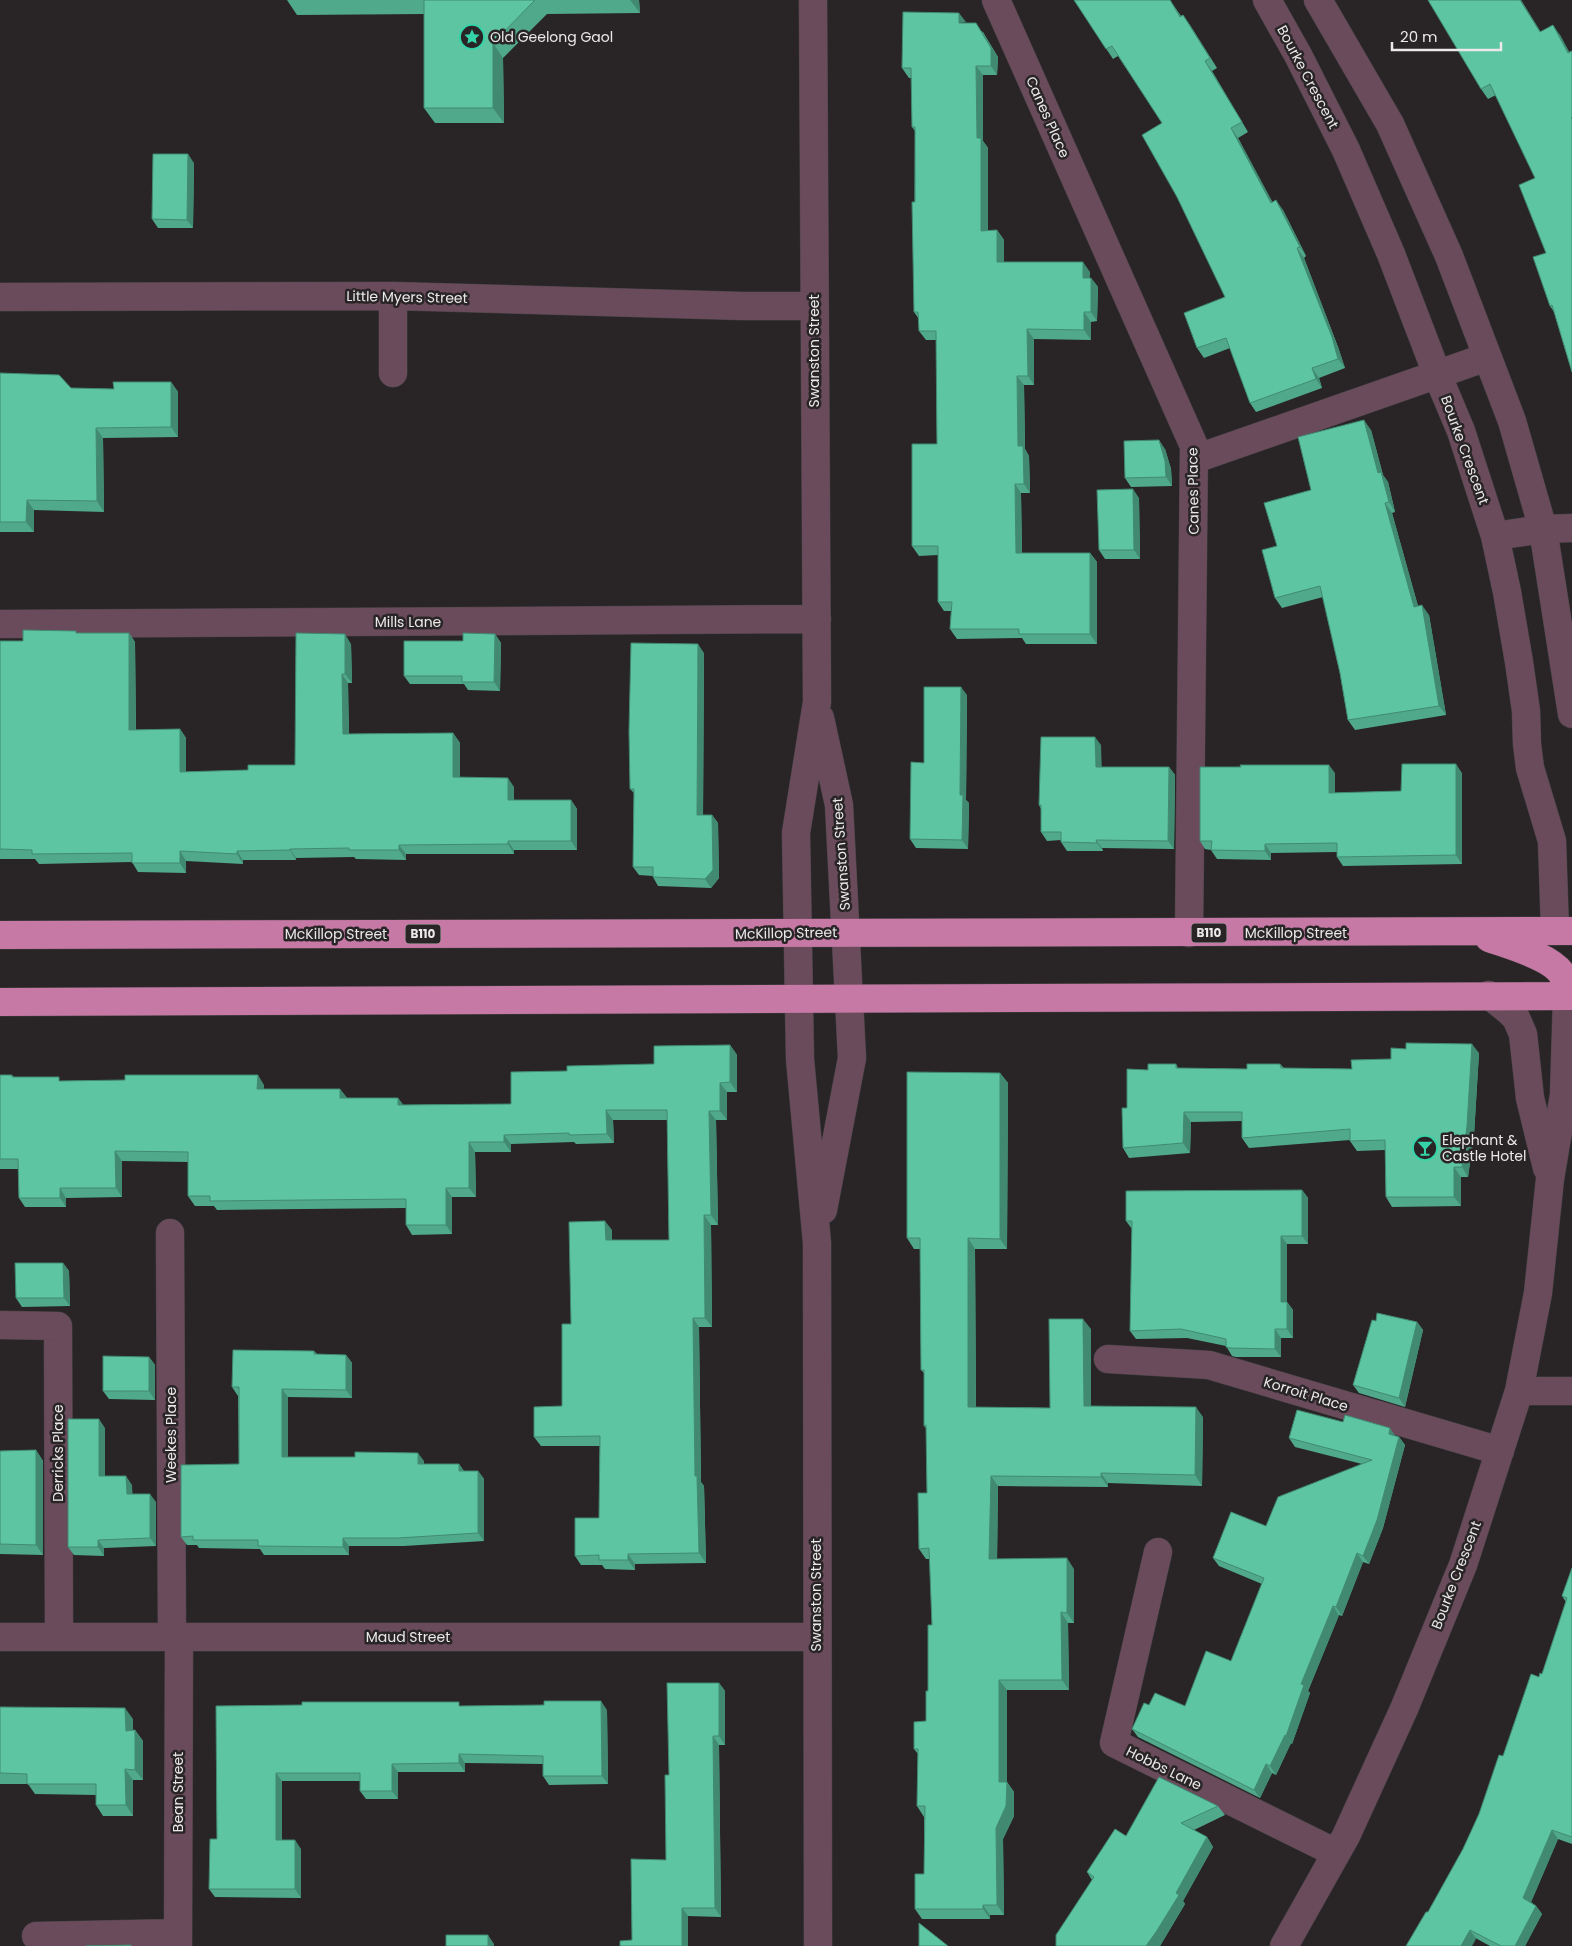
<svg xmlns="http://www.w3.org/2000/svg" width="1572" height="1946" font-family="Poppins,sans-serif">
<rect width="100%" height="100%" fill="#292527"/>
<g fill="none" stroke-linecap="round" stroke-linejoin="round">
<defs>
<path id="minor" d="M813 0 817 702 796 833 800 1059 817 1243 818 1946
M996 0 1194 446 1189 933
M1267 0 1298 55 1346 150 1391 254 1437 374 1461 431 1495 536 1507 592 1519 662 1526 711 1527 744 1530 768 1552 841 1555 931
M1318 0 1390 124 1449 256 1512 421 1543 529 1572 714
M0 297 393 296 742 306H814
M393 373V296
M1195 459 1487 357
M1495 536 1543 529 1572 528
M0 624 817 619
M820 718 839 805 852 1058 823 1210
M1489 995 1509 1011 1516 1018 1523 1034 1530 1098 1547 1168
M170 1233 172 1637
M0 1325 58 1326 59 1637
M1108 1359 1209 1365 1500 1451
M1519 1391H1572
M1158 1552 1114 1743 1336 1853
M0 1637H816
M36 1936 178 1933
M178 1946 179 1637
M1284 1946 1346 1836 1404 1709 1463 1565 1519 1391 1538 1293 1550 1179 1564 1095 1567 996"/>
<path id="highway" d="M0 935 1572 931
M1489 938C1508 945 1554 957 1563 976 1565 982 1566 990 1567 996
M0 1002 1572 996"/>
</defs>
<use href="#minor" stroke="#444042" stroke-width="29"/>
<use href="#highway" stroke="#444042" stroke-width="29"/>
<use href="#minor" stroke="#6a4b5b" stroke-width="28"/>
<use href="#highway" stroke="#c679a4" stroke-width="28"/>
</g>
<path fill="#50a98b" d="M287 0H639L640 13 547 14 503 58 504 123H435L424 108V14L297 15Z
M1074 0H1170L1181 16 1183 15 1190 25 1217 68 1212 71 1248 132 1238 138 1272 202 1283 210 1306 256 1304 258 1338 347 1345 368 1319 378 1322 388 1256 412 1250 403 1230 348 1204 358 1197 348 1225 297 1162 123 1118 56 1113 59Z
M1428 0H1521L1540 31 1560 35 1569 52 1572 51V372L1554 312 1550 306 1546 253 1535 178 1496 95 1488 99 1481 89Z
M966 23 983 32 998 57 997 75H983V141L988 148V231L997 230 1004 240V262L1090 272 1089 278H1091L1098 287 1097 321 1091 322V340L1034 339V385H1024L1025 449 1029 456 1030 493H1021L1022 553H1090L1097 562V644H1026L1022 638 957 639 950 629 951 611H944L938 602V555L919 556 912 546 937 444 936 340H926L919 331V319L914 312 915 131 912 127V78H909L902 68Z
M194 163 193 228H158L152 219Z
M0 373 71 388 114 389 171 382 178 392V437L103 438 104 512 34 510V532H0Z
M1371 430 1383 475 1388 482 1395 512 1392 513 1418 606 1429 615 1446 715 1355 730 1348 720 1340 673 1323 597 1282 608 1275 598 1277 546 1311 490Z
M1165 449 1171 469 1172 486 1131 487 1125 478Z
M1139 498 1140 559H1105L1099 550Z
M78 633H129L135 642 136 730 180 729 186 738V772L248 770 295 765 351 644 352 683H348L349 734 453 733 460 743V777L514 787V800H571L577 809V850H514V854H406V860L356 859 354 857 296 858V860H243V864L186 861V873L138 872 132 862 39 864 35 859H0V641H23Z
M495 634 501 643 500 691 468 690 464 684H410L404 676 463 641Z
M704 653 703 815H712L718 823 719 878 711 888 658 886 653 877V876L639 875 633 867 634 793 630 789Z
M967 695 966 800 969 803 968 849 916 848 910 839 924 763Z
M1101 745V767H1169L1175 775 1174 849 1102 848 1103 851H1067L1061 842V840L1047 841 1041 832V809L1039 805Z
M1335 773V793L1401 791 1462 773V864L1343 866 1337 857V852L1271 853V860L1217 859 1211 850 1205 849 1200 841Z
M730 1045 737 1055V1092H727V1120H716L718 1225H711L712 1327H699L701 1482 704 1486 706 1563 635 1564V1570L605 1569 602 1565H581L575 1556 599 1518 600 1446H541L534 1437 562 1406 571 1324 612 1230V1240H669L667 1120H613L614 1143 576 1144 574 1142 511 1144V1152H475L476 1197H452V1234L412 1235 406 1225V1208L217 1210 214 1206H195L188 1196V1162L122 1161V1197L66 1198V1207H25L19 1198 18 1169H0V1075H12L14 1077 61 1081 264 1085V1089H340L347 1098H398L403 1105 511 1104 567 1071 654 1064Z
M1479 1053 1474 1135 1468 1177H1461V1206L1392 1207 1386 1197 1385 1150 1357 1151 1350 1141V1140L1249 1148 1242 1138V1121L1191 1122 1190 1153 1129 1158 1123 1148 1127 1108 1148 1070 1176 1064 1178 1068 1247 1069 1280 1064 1284 1068 1352 1069 1391 1059Z
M1000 1073 1008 1083 1007 1249H975L976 1407 1050 1408 1091 1329V1406L1203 1417 1202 1486 1108 1483V1487L998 1486 997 1559 1074 1569V1623H1068L1069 1690H1007V1782L1014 1792V1816L1003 1839 1004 1915H990V1919H922L915 1909 924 1874V1817L917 1806 918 1754 914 1749 926 1721 932 1625 930 1559H926L919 1549 927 1493 926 1428 924 1426V1373L921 1370 920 1249H914L907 1238Z
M1302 1190 1308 1198V1244H1287V1302L1293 1310V1338H1281V1357H1236L1232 1356 1226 1346 1187 1338 1136 1339 1130 1331 1132 1229 1126 1221Z
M63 1263 69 1271 70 1306 22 1307 16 1298Z
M1376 1321 1417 1322 1423 1330 1405 1407 1359 1393 1353 1385Z
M314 1351 317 1354 346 1355 352 1363V1398L288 1397V1457L424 1461V1464H459L464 1471H478L484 1479V1541L404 1546H349V1555H264L260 1549 199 1548 197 1545H187L181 1537 239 1464 238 1396 232 1387Z
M149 1357 155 1365V1400L109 1399 103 1391Z
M105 1428V1476L132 1485V1494L156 1502V1546L104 1548V1556L74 1555 68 1547Z
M1396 1436 1399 1437 1405 1445 1383 1528 1369 1564 1363 1562 1342 1616 1339 1615 1308 1691 1310 1693 1292 1744 1291 1743 1276 1775 1272 1773 1260 1798 1138 1737 1132 1729 1149 1705 1185 1706 1231 1661 1262 1584 1219 1566 1213 1558 1266 1526 1362 1464 1295 1447 1289 1438Z
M36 1450 43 1461V1555L0 1554V1451Z
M1572 1568V1844L1558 1839 1531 1902 1536 1906 1542 1914 1525 1946H1490L1428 1912 1463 1849 1479 1814 1503 1756 1539 1677 1542 1674 1566 1602 1562 1596Z
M719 1683 725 1691V1745H719L721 1917 688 1916V1946H620L632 1940 666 1860 669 1775Z
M216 1706H462L607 1710 608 1784 549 1785 543 1776V1764L465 1763V1772H398V1799H366L360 1791V1781H282V1840L301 1849V1898L215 1897 209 1889 217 1839Z
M0 1707 133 1719V1730H135L143 1741V1780H133V1816H103L96 1805V1795L35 1794 28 1784H0Z
M1218 1806 1225 1815 1194 1830 1207 1837 1213 1847 1183 1901 1185 1904 1160 1946H1056L1092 1880 1087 1872 1126 1836Z"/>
<path fill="#418a71" d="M630 0H639L640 13Z
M1520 0H1521L1547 42 1540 32Z
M959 13 966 22 959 23Z
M1183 15 1190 25 1217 68 1210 58Z
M976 23 998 57 997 75 991 66Z
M1553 25 1560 35 1572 57 1568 53Z
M493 43 503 58 504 123 493 108Z
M1205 61 1212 71 1248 132 1242 122Z
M976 66 983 75V141L988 148V240L981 231 977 138Z
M1231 128 1238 138 1278 212 1271 203Z
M188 154 194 163 193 228 187 220Z
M1276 200 1283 210 1306 256 1300 247Z
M997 230 1004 240V271L997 262Z
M1297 248 1304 258 1338 347 1345 368 1338 359Z
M1083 262 1090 272 1089 287 1083 278Z
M1091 278 1098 287 1097 321 1091 312Z
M1084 312 1091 322V340L1084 330Z
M1027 329 1034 339V385L1028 376Z
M1312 368 1319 378 1322 388 1316 379Z
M1017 376 1024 385 1025 449 1029 456 1030 493 1024 484 1018 446Z
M171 382 178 392V437L171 427Z
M1364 420 1371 430 1383 475 1388 482 1395 512 1389 502 1378 473Z
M96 428 103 438 104 512 97 501Z
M1159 440 1165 449 1171 469 1172 486 1166 477Z
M1015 484 1021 493 1022 562 1016 553Z
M1133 489 1139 498 1140 559 1134 550Z
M27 500 34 510V532L26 522Z
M1385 503 1392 513 1421 617 1414 607Z
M1090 553 1097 562V644L1090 634Z
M1422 605 1429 615 1446 715 1439 706Z
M129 633 135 642 136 739 129 730Z
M345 634 351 644 352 683 345 674Z
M495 634 501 643 500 691 494 682Z
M698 644 704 653 703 824 697 815Z
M342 674 348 683 349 744 343 734Z
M961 687 967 695 966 800 969 803 968 849 962 840 960 795Z
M180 729 186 738V782L180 772Z
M453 733 460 743V787L453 777Z
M1095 737 1101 745 1102 775 1096 767Z
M1456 764 1462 773V864L1456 855Z
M1329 765 1335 773V802L1329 793Z
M1169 767 1175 775 1174 849 1168 841Z
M508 778 514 787V809L508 800Z
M571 800 577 809V850L571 841Z
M712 815 718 823 719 878 711 888 705 879Z
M1096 840 1102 848 1103 851 1097 843Z
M508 841 514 850V854L508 844Z
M1265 844 1271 853V860L1265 851Z
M399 845 406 854V860L399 850Z
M290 849 296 858V860L290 850Z
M180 851 186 861V873L180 863Z
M237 851 243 860V864L237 854Z
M1472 1044 1479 1053 1474 1135 1468 1177 1462 1167Z
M730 1045 737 1055V1092L730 1082Z
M1000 1073 1008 1083 1007 1249 1000 1239Z
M258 1075 264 1085V1098L257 1089Z
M720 1083 727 1092V1120L720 1111Z
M340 1089 347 1098H340Z
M398 1098 405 1107 398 1105Z
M606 1110 613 1120 614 1143 607 1134Z
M709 1111 716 1120 718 1225 711 1215Z
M1184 1112 1191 1122 1190 1153 1183 1143Z
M504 1135 511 1144V1152L504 1142Z
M469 1142 475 1152 476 1197 469 1188Z
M115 1151 122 1161V1197L116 1188Z
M1454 1167 1461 1177V1206L1454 1197Z
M60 1188 66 1198V1207L60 1198Z
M446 1188 452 1197V1234L446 1225Z
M1302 1190 1308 1198V1244L1302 1236Z
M704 1215 711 1225 712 1327 705 1318Z
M605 1221 612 1230V1249L606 1240Z
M1281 1236 1287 1244V1310L1281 1302Z
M968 1238 975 1249 976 1417 968 1407Z
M63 1263 69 1271 70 1306 64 1298Z
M1287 1302 1293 1310V1338L1287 1329Z
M693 1318 699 1327 701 1482 704 1486 706 1563 699 1553 695 1476Z
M1083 1319 1091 1329V1417L1084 1406Z
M1417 1322 1423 1330 1405 1407 1399 1398Z
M1275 1329 1281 1338V1357L1275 1349Z
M346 1355 352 1363V1398L346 1390Z
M149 1357 155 1365V1400L149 1391Z
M282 1389 288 1397V1465L282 1457Z
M1196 1407 1203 1417 1202 1486 1195 1475Z
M99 1419 105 1428V1485L99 1476Z
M1390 1428 1396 1437 1389 1434Z
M1399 1437 1405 1445 1383 1528 1369 1564 1363 1556Z
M36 1450 43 1461V1555L36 1545Z
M418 1453 424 1461V1473L418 1464Z
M459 1464 465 1473 459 1471Z
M478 1471 484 1479V1541L478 1533Z
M1101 1473 1108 1483V1487L1101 1477Z
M126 1476 132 1485 133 1503 127 1494Z
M991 1476 998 1486 997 1569 989 1559Z
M150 1494 156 1502V1546L150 1538Z
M343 1538 349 1546V1555L343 1547Z
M98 1540 104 1548V1556L98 1547Z
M1357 1553 1363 1562 1342 1616 1336 1607Z
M628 1554 635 1564V1570L628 1560Z
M1067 1558 1074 1569V1623L1067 1613Z
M1333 1606 1339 1615 1308 1691 1310 1693 1292 1744 1286 1736 1301 1684Z
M1061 1612 1068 1623 1069 1690 1062 1680Z
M999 1680 1007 1690V1782L1014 1792V1816L1003 1839 1004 1915 997 1905 996 1828 999 1782Z
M719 1683 725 1691V1745L719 1736Z
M601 1701 607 1710 608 1784 602 1776Z
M125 1708 133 1719V1741L126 1731Z
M135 1730 143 1741V1780L135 1770Z
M1285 1735 1291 1743 1276 1775 1270 1766Z
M713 1736 719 1745 721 1917 715 1908Z
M459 1754 465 1763V1772L459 1763Z
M392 1764 398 1772V1799L392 1791Z
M1266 1764 1272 1773 1260 1798 1254 1790Z
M125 1769 133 1780V1816L126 1805Z
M276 1773 282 1781V1848L276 1840Z
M1552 1830 1558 1839 1529 1907 1523 1898Z
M1207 1837 1213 1847 1183 1901 1185 1904 1160 1946H1146Z
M295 1840 301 1849V1898L295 1889Z
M983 1905 990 1915V1919L983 1909Z
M1536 1906 1542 1914 1525 1946H1515Z
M682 1908 688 1916V1946H682Z
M1470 1930 1476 1939 1472 1946H1461Z
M488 1935 494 1944V1946H488Z"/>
<path fill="#5dc5a2" stroke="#418a71" d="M424 0H535L493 43V108H424Z
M1074 0H1170L1180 17 1183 15 1210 58 1205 61 1242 122 1231 128 1271 203 1276 200 1300 247 1297 248 1332 337 1338 359 1312 368 1316 379 1250 403 1226 338 1197 348 1184 313 1225 297 1177 197 1142 135 1162 123 1112 46 1106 49Z
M1428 0H1520L1540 32 1553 25 1568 53 1572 51V117L1571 118 1572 119V372L1552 305 1550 306 1533 257 1546 253 1519 185 1535 178 1490 84 1481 89Z
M903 12 959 13V23H976L991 48V66H976L977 138H981V231L997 230V262H1083V278H1091V312H1084V330L1027 329 1028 376H1017L1018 446H1023L1024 484H1015L1016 553H1090V634H1019V629H950L952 602H938V546H912V444H937L936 331H919L918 312H914L912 202H915V127H912L911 68H902Z
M153 154H188L187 220 152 219Z
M0 373 59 375 71 388 114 389 113 382H171V427L96 428 97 501 27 500 26 522H0Z
M1364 420 1378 473 1381 472 1389 502 1385 503 1414 607 1422 605 1439 706 1348 720 1340 673 1320 586 1275 598 1262 550 1277 546 1264 503 1311 490 1298 437Z
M1159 440 1165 461 1166 477 1125 478 1124 441Z
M1133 489 1134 550H1099L1097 490Z
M23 630 76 631V633H129V730L180 729V772L248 770V765H295L296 633 345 634V674H342L343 734 453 733V777L508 778V800H571V841H508V844L399 845V850H349V848L290 849V850L237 851V854L180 851V863H132V853L32 854V850L0 849V641H23Z
M463 633 495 634 494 682H462V676H404V641H463Z
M631 643 698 644 697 815H712L713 870 705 879 653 877V867H633L634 789H630L629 731Z
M924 687H961L960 795H963L962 840 910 839 911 762 924 763Z
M1041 737H1095L1096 767H1169L1168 841 1096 840 1097 843 1061 842V832H1041V805H1039Z
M1402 764H1456V855L1337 857V843L1265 844V851L1211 850 1212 841H1200V767H1241L1240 765H1329V793L1401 791Z
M1406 1043 1472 1044 1467 1126 1462 1167H1454V1197H1386L1385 1140 1350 1141V1129L1242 1138V1112H1184L1183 1143 1123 1148 1122 1108H1127V1069L1148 1070V1064H1176V1068L1247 1069V1064H1280L1281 1068 1352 1069 1351 1060 1391 1059V1048L1406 1049Z
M730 1045V1082L720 1083V1111H709L711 1215H704L705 1318H693L695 1476H697L699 1553 628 1554V1560H599V1555L575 1556V1518H599L600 1436 534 1437V1407L562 1406V1324H571L569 1222 605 1221 606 1240H669L667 1110H606L607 1134 569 1135V1133L504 1135V1142H469V1188H446V1225H406V1199L210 1201V1196H188V1152L115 1151 116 1188H60V1198H19L18 1159H0V1075H12V1077H59V1081L125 1080V1075H258L257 1089H340V1098H398V1105L511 1104V1072L567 1071V1066L654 1064V1046Z
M907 1072 1000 1073V1239L968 1238V1407L1050 1408 1049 1319H1083L1084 1406 1196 1407 1195 1475 1101 1473V1477L991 1476 989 1559 1067 1558V1613L1061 1612 1062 1680H999V1782H1007L1006 1806 996 1828 997 1905H983V1909H915V1874H924L925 1806H917L918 1749H914V1722L926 1721V1691H928V1625H932L929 1548 919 1549 918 1493H927L926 1425 924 1426V1370H921L920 1238H907Z
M1302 1190V1236H1281V1302H1287V1329H1275V1349L1230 1348 1226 1347V1339L1181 1329 1130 1331 1132 1221H1126V1191Z
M15 1263H63L64 1298H16Z
M1377 1313 1417 1322 1399 1398 1353 1385 1372 1320 1376 1321Z
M233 1350 314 1351V1354L346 1355V1390L282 1389V1457H355V1452L418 1453V1464H459V1471H478V1533L398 1538H343V1547L258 1546V1540H193V1536L181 1537V1465L239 1464V1387H232Z
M103 1356 149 1357V1391H103Z
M1297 1410 1343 1422 1345 1415 1390 1428 1389 1434 1399 1437 1377 1520 1363 1556 1357 1553 1336 1607 1333 1606 1301 1684 1304 1685 1286 1736 1285 1735 1270 1766 1266 1764 1254 1790 1132 1729 1144 1703 1149 1705 1155 1693 1185 1706 1206 1651 1231 1661 1264 1578 1213 1558 1231 1512 1266 1526 1278 1497 1372 1460 1289 1438Z
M68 1419H99V1476H126L127 1494H150V1538L98 1540V1547H68Z
M36 1450V1545L0 1544V1451Z
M1572 1568V1837L1552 1830 1523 1898 1536 1906 1515 1946H1501L1470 1930 1461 1946H1406L1426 1912H1428L1463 1849 1479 1814 1499 1755 1503 1756 1531 1674 1539 1677 1540 1673 1542 1674 1567 1598 1562 1596Z
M667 1683H719V1736H713L715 1908H682V1946H620V1941L632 1940 631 1859 666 1860 665 1775H669Z
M544 1701H601L602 1776H543V1756L459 1754V1763L392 1764V1791H360V1773H276V1840H295V1889H209L210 1839H217L216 1706 302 1705V1702H459V1706L544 1705Z
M0 1707 125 1708 126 1731 135 1730V1770L125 1769 126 1805H96V1784H27V1774L0 1773Z
M1159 1777 1218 1806 1181 1823 1207 1837 1176 1893 1179 1895 1156 1932 1146 1946H1056V1935L1094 1877 1087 1872 1115 1829 1126 1836Z
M919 1923 948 1946H919Z
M446 1935H488V1946H446Z
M131 1945V1946H86Z"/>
<defs>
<symbol id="sight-ring" viewBox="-11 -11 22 22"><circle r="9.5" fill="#292527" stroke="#34d4a8" stroke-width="1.5"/><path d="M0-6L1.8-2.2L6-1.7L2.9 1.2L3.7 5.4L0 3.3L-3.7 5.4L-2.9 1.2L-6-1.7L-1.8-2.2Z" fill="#34d4a8"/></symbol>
<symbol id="bar-ring" viewBox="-11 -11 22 22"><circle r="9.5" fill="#292527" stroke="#34d4a8" stroke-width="1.5"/><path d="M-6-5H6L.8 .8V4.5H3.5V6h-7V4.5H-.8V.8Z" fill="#34d4a8"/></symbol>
</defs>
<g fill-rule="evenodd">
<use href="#sight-ring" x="458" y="23" width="28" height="28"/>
<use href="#bar-ring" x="1411" y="1134" width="28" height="28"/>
</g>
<g text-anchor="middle" stroke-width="5" stroke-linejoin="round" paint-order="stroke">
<g fill="#292527" stroke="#b0aeaf" stroke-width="1">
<rect x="1191.5" y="923.5" width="35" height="19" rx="4"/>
<rect x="405.5" y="924.5" width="35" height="19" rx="4"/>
</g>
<g font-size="12" font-weight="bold" fill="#eae8e9">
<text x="1209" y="937">B110</text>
<text x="423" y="938">B110</text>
</g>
<g font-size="14" fill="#eae8e9" stroke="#292527" text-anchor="start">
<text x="490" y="42">Old Geelong Gaol</text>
<text x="1442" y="1145">Elephant &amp;<tspan x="1442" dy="16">Castle Hotel</tspan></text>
</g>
<g font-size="14" fill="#eae8e9" stroke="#292527">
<text transform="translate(1308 77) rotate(62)" y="5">Bourke Crescent</text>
<text transform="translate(1048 117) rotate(66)" y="5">Canes Place</text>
<text transform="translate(407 297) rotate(1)" y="5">Little Myers Street</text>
<text transform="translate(814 351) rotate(-90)" y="5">Swanston Street</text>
<text transform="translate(1465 450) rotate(70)" y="5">Bourke Crescent</text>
<text transform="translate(1193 491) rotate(-91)" y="5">Canes Place</text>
<text x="408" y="627">Mills Lane</text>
<text transform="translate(841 854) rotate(-94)" y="5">Swanston Street</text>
<text transform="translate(786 933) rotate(-1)" y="5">McKillop Street</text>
<text x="1296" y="938">McKillop Street</text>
<text x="336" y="939">McKillop Street</text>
<text transform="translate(1306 1394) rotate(17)" y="5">Korroit Place</text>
<text transform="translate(171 1435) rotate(-90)" y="5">Weekes Place</text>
<text transform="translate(58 1453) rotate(-90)" y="5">Derricks Place</text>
<text transform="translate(1456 1575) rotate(-69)" y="5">Bourke Crescent</text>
<text transform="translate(816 1595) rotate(-90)" y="5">Swanston Street</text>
<text x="408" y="1642">Maud Street</text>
<text transform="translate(1164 1768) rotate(26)" y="5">Hobbs Lane</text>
<text transform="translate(178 1792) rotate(-90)" y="5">Bean Street</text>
</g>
</g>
<path d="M1392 42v8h109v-8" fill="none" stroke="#eae8e9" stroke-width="2.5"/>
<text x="1400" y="42" font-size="15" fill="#eae8e9" stroke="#292527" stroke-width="4" paint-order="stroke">20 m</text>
</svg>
